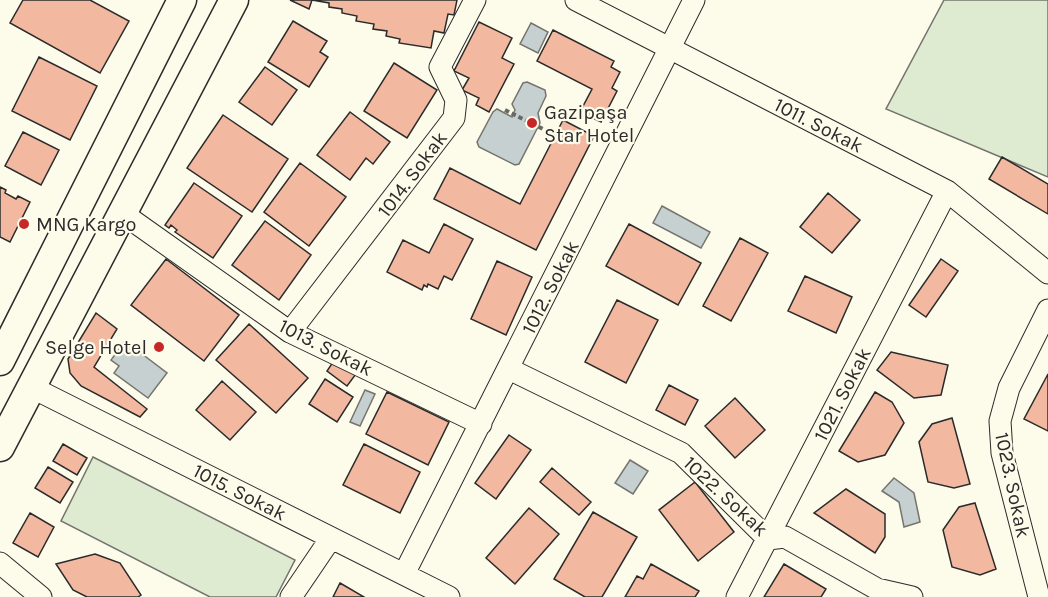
<svg xmlns="http://www.w3.org/2000/svg" width="1048" height="597" font-family="Karla,sans-serif">
<rect width="100%" height="100%" fill="#fdfbea"/>
<path fill="#deebd1" stroke="#74746e" stroke-width="1.5" d="M944 0H1048V177L886 109Z
M93 457 295 560 276 597H210L61 521Z"/>
<path fill="#c7d0d0" stroke="#74746e" stroke-width="1.5" d="M531 23 548 32 538 53 520 44Z
M527 82 545 90 546 96 538 113 540 123 519 164 515 165 479 147 477 142 493 112 497 109 512 117 515 110 512 104 523 83Z
M662 206 710 232 701 248 653 223Z
M125 341 167 373 148 398 114 373 119 366 111 360Z
M365 390 375 394 360 426 350 422Z
M630 460 648 471 633 494 615 483Z
M894 478 914 493 920 522 904 527 899 502 882 491Z"/>
<path fill="#f2b8a0" stroke="#2b2b2b" stroke-width="1.5" d="M23 0H90L129 21 100 73 10 23Z
M290 0H312L309 9Z
M312 0H457L454 15 448 14 444 33 434 31 431 48 399 43 400 39 386 36 387 31 373 29 374 24 356 21 357 16 342 13V9L329 7V3Z
M293 21 327 41 320 52 328 57 309 87 268 62Z
M479 22 512 38 502 58 514 64 489 112 476 105 479 98 462 90 469 78 454 71Z
M553 30 614 61 611 67 620 72 612 88 617 91 601 122 580 112 592 89 537 61Z
M39 57 97 86 70 140 12 111Z
M394 63 437 90 407 138 364 111Z
M265 67 297 90 272 125 239 102Z
M350 112 390 142 373 164 366 158 350 180 317 155Z
M223 115 288 159 252 212 187 168Z
M563 120 594 136 536 250 434 199 450 168 520 204Z
M23 132 59 150 41 185 5 166Z
M1002 157 1048 184V214L989 179Z
M300 163 346 197 309 246 264 212Z
M194 183 242 216 213 258 175 232 177 230 171 225 169 228 165 225Z
M0 187 6 190 5 193 16 199 18 196 30 202 10 242 0 237Z
M828 193 860 220 832 253 800 227Z
M265 221 311 255 279 300 232 265Z
M444 224 473 239 452 280 444 276 438 289 428 284 427 287 424 285 422 290 387 272 403 240 429 253Z
M629 224 701 263 678 305 606 266Z
M740 238 768 253 731 321 703 306Z
M166 259 239 315 204 361 131 305Z
M941 259 958 271 926 317 909 305Z
M497 261 532 277 506 335 471 319Z
M805 276 852 297 836 333 788 311Z
M617 300 658 320 626 383 585 362Z
M96 313 117 329 94 367 147 409 140 417 81 386 70 373 68 359Z
M249 324 308 378 276 413 216 360Z
M891 352 948 365 941 395 914 398 877 370Z
M335 359 356 374 347 386 327 371Z
M1048 374V431L1024 419Z
M325 379 353 397 337 422 309 404Z
M222 381 256 412 230 440 196 410Z
M669 385 698 400 685 425 656 410Z
M387 392 449 422 428 465 366 434Z
M875 392 892 402 904 423 885 455 858 462 839 451Z
M735 398 765 430 735 458 705 426Z
M952 418 970 484 954 488 928 482 919 442 932 424Z
M509 435 531 450 496 499 475 483Z
M63 444 87 458 77 475 53 461Z
M364 444 420 472 400 513 343 485Z
M48 467 73 482 60 503 35 488Z
M552 468 591 502 579 515 540 482Z
M695 482 734 532 698 561 659 510Z
M846 489 885 514V537L875 553 814 513Z
M975 503 996 569 980 575 952 567 943 530 959 507Z
M529 508 559 534 515 584 486 558Z
M593 512 637 537 602 597H585L554 579Z
M30 513 54 527 38 557 13 543Z
M95 554 120 563 141 595 138 597H87L73 590 56 564Z
M651 564 699 591 695 597H625L637 576 643 579Z
M784 564 826 589 821 597H764Z
M340 583 364 597H333Z"/>
<g fill="none" stroke-linecap="round" stroke-linejoin="round">
<defs>
<path id="minor" d="M576 0 947 191 1048 273
M122 213 290 332 481 424
M290 332 454 118 456 100 440 67 475 0
M509 369 681 453 768 539 785 537 877 589 912 597
M31 387 449 597
M0 563 41 597
M404 574 694 0
M291 597 331 538
M737 597 947 191
M1039 597 1002 453 1000 421 1009 388 1048 310"/>
<path id="secondary" d="M0 361 182 0
M0 447 234 0"/>
</defs>
<use href="#minor" stroke="#2b2b2b" stroke-width="23"/>
<use href="#secondary" stroke="#2b2b2b" stroke-width="31"/>
<path stroke="#6a6964" stroke-width="4" stroke-dasharray="4.5 3" stroke-linecap="butt" d="M505 110 545 130"/>
<use href="#minor" stroke="#fdfbea" stroke-width="21"/>
<use href="#secondary" stroke="#fdfbea" stroke-width="28"/>
</g>
<g fill="#c62828" stroke="#fdfbea" stroke-width="2">
<circle cx="532" cy="123" r="6"/>
<circle cx="24" cy="224" r="6"/>
<circle cx="159" cy="347" r="6"/>
</g>
<g text-anchor="middle" stroke-width="4.5" stroke-linejoin="round" paint-order="stroke">
<g font-size="20" fill="#2b2b2b" stroke="#fdfbea" text-anchor="start">
<text x="544" y="119">Gazipaşa<tspan x="544" dy="23">Star Hotel</tspan></text>
<text x="36" y="231">MNG Kargo</text>
<text x="147" y="354" text-anchor="end">Selge Hotel</text>
</g>
<g font-size="20" fill="#2b2b2b" stroke="#fdfbea">
<text transform="translate(819 125) rotate(27)" y="7">1011. Sokak</text>
<text transform="translate(412 174) rotate(-53)" y="7">1014. Sokak</text>
<text transform="translate(550 287) rotate(-63)" y="7">1012. Sokak</text>
<text transform="translate(326 347) rotate(27)" y="7">1013. Sokak</text>
<text transform="translate(842 394) rotate(-63)" y="7">1021. Sokak</text>
<text transform="translate(1013 485) rotate(78)" y="7">1023. Sokak</text>
<text transform="translate(240 492) rotate(27)" y="7">1015. Sokak</text>
<text transform="translate(726 496) rotate(43)" y="7">1022. Sokak</text>
</g>
</g>
</svg>
